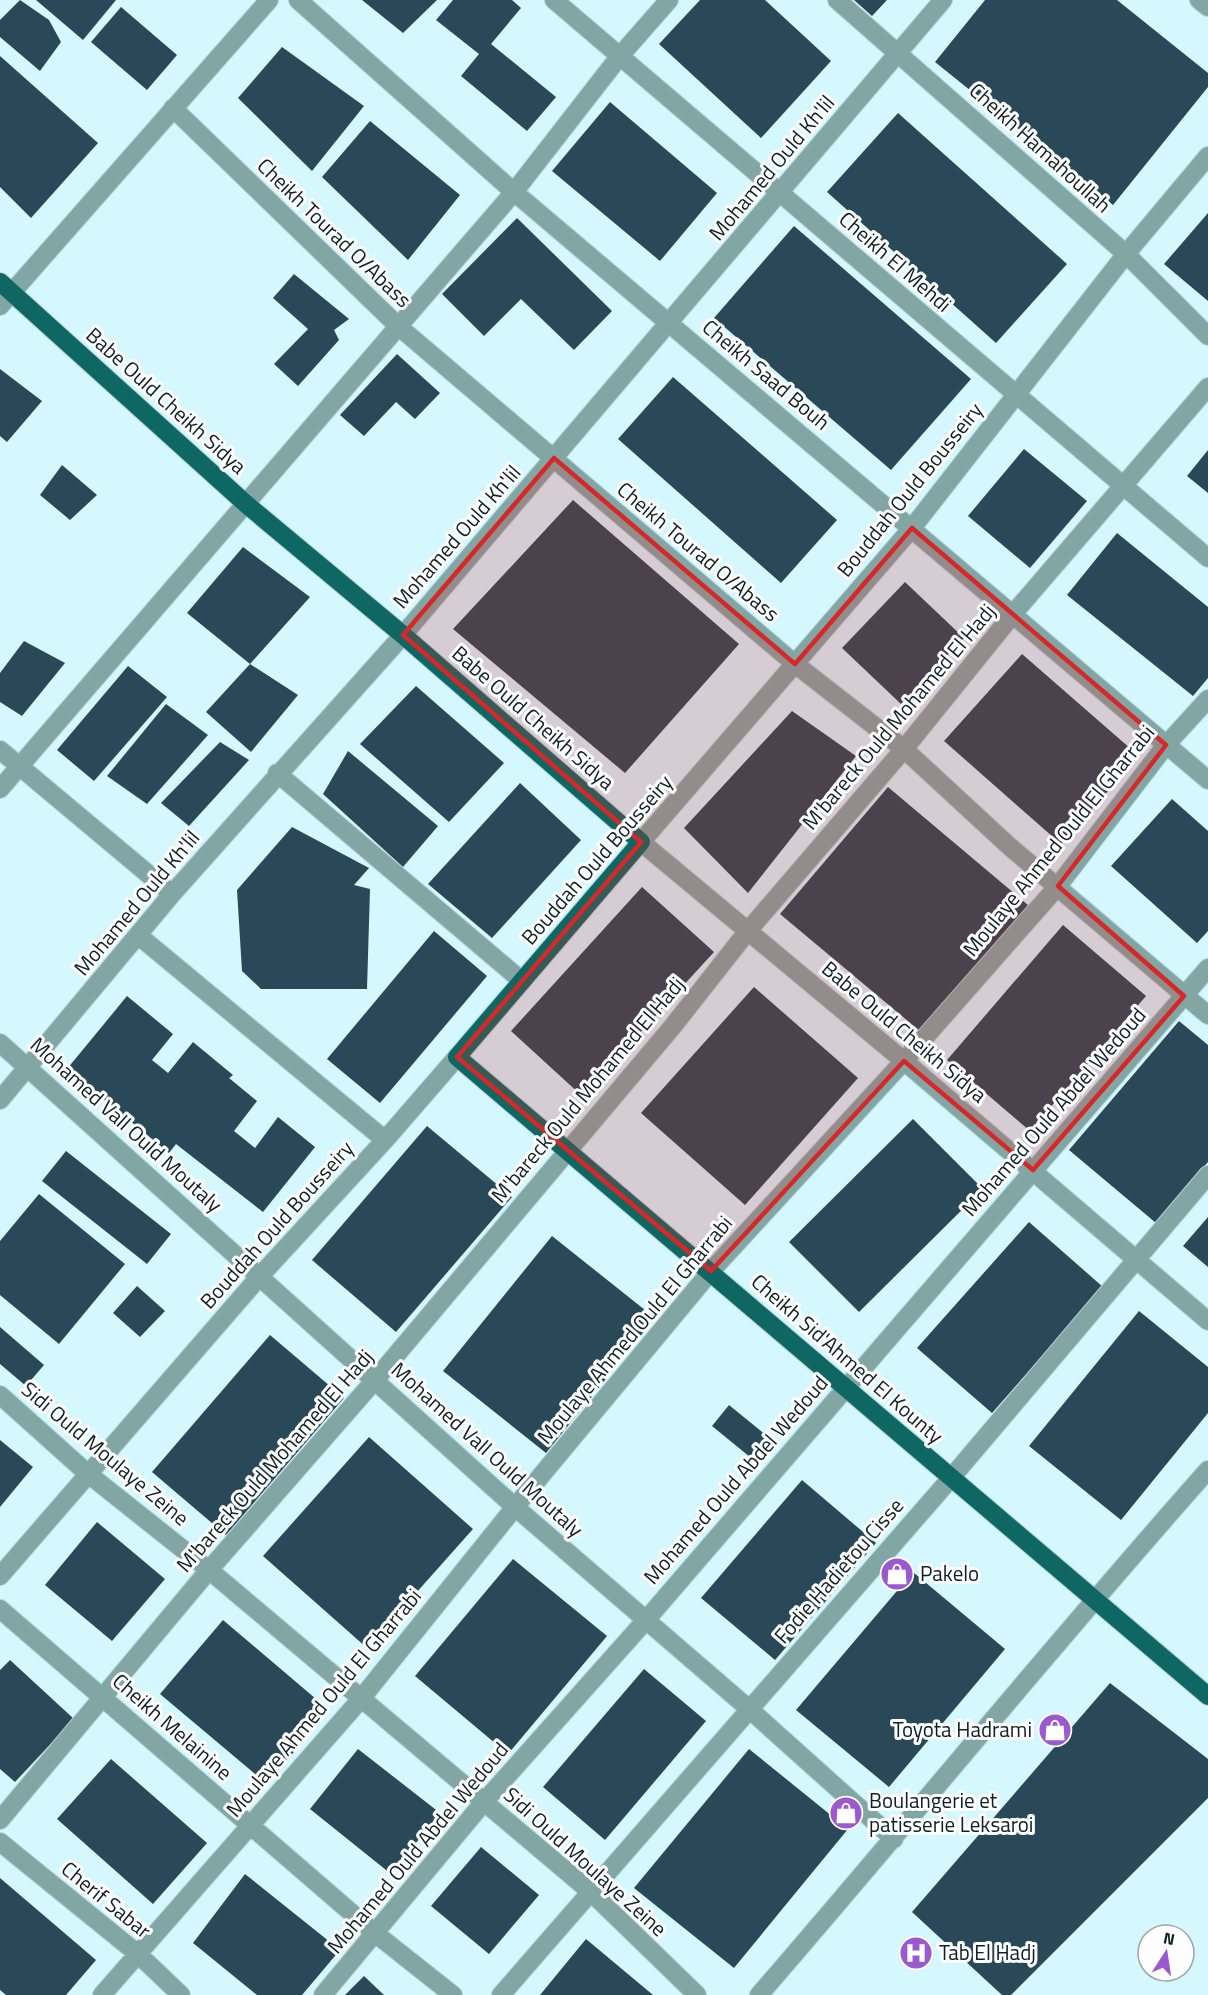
<svg xmlns="http://www.w3.org/2000/svg" width="1208" height="1995" font-family="'Titillium Web',sans-serif">
<rect width="100%" height="100%" fill="#d5f7fe"/>
<path fill="#294958" d="M20 0 49 20 61 42 40 71 0 37V20Z
M36 0H116L83 40Z
M362 0H437L403 33Z
M453 0H512L521 8 491 44 556 97 527 131 461 76 479 54 436 20Z
M700 0H765L831 61 761 138 659 44Z
M854 0H887L872 16Z
M985 0H1117L1208 73V87L1113 205 935 62Z
M121 7 177 55 147 90 91 42Z
M282 47 364 106 312 171 238 98Z
M0 56 98 143 31 218 0 187Z
M610 102 717 193 660 261 552 171Z
M898 113 1067 264 996 343 827 192Z
M370 121 460 195 408 260 322 177Z
M1208 213V301L1164 264Z
M517 218 612 311 574 350 521 299 484 336 442 294Z
M794 226 971 379 891 470 714 318Z
M294 274 349 319 334 330 339 340 298 386 274 364 308 329 273 298Z
M397 354 440 393 415 419 396 402 364 436 340 415Z
M0 369 42 401 7 442 0 436Z
M673 377 837 520 781 583 618 439Z
M1024 449 1087 501 1030 568 968 516Z
M1208 450V493L1187 476Z
M62 465 97 495 70 520 40 495Z
M573 500 739 644 625 773 453 629Z
M1117 533 1208 607V678L1193 696 1067 595Z
M243 547 310 597 250 664 187 613Z
M905 582 964 638 901 704 842 648Z
M24 641 65 663 22 716 0 702V673Z
M1022 654 1139 756 1061 844 944 741Z
M250 664 298 695 251 752 206 712Z
M128 666 167 697 94 781 57 750Z
M416 686 504 763 449 822 360 744Z
M166 704 208 735 147 804 107 776Z
M792 711 856 756 748 893 684 828Z
M220 742 249 760 189 826 161 803Z
M348 751 438 826 403 867 323 794Z
M520 783 581 840 492 938 428 884Z
M888 787 1028 905 921 1032 780 914Z
M1172 799 1208 831V931L1197 943 1111 866Z
M292 827 369 868 354 885 370 889 367 989H261L242 971 237 890Z
M642 887 714 952 582 1096 511 1031Z
M1063 925 1146 996 1030 1131 947 1060Z
M434 931 487 976 380 1103 327 1059Z
M754 987 858 1078 745 1205 641 1113Z
M127 996 173 1034 152 1060 168 1073 193 1042 233 1075 229 1078 257 1101 234 1131 255 1148 278 1117 315 1147 263 1212 176 1144 169 1153 67 1069Z
M1179 1021 1208 1045V1162L1156 1223 1069 1150Z
M913 1119 983 1189 859 1312 789 1242Z
M427 1126 512 1197 396 1332 312 1260Z
M66 1151 171 1234 147 1264 42 1181Z
M39 1194 125 1264 59 1344 0 1295V1241Z
M1208 1217V1267L1183 1246Z
M1029 1222 1103 1287 992 1413 917 1348Z
M552 1236 655 1318 546 1453 443 1371Z
M137 1286 165 1311 140 1337 113 1313Z
M1139 1311 1208 1367V1413L1121 1520 1029 1446Z
M0 1327 44 1365 26 1386 0 1364Z
M270 1335 344 1398 226 1535 152 1472Z
M729 1405 767 1436 750 1457 712 1426Z
M369 1437 473 1529 367 1648 263 1556Z
M0 1440 33 1467 0 1507Z
M802 1480 876 1543 775 1660 701 1598Z
M97 1522 165 1579 112 1641 45 1585Z
M513 1559 607 1636 508 1754 415 1676Z
M913 1572 1005 1649 889 1787 796 1710Z
M223 1620 329 1710 267 1784 160 1694Z
M10 1660 74 1719 15 1782 0 1769V1670Z
M644 1669 706 1721 605 1840 543 1787Z
M1110 1683 1208 1759V1798L1011 1995H1002L912 1912Z
M358 1749 440 1813 391 1874 310 1809Z
M749 1749 848 1829 734 1968 634 1888Z
M111 1759 207 1843 153 1904 57 1819Z
M481 1847 539 1895 489 1954 431 1906Z
M245 1874 340 1950 302 1995H257L193 1943Z
M0 1878 96 1960 66 1995H6L0 1990Z
M586 1939 653 1995H540Z
M364 1976 384 1995H345Z"/>
<g fill="none" stroke-linecap="round" stroke-linejoin="round">
<defs>
<path id="minor" d="M298 0 514 192 1208 780
M554 0 1208 558
M837 0 1126 254 1208 336
M1199 0 1208 7
M173 108 398 326 795 664 904 749 1009 846 1208 1015
M1208 156 1126 254 912 528 641 842 904 1061 1208 1321
M0 306 269 0
M0 750 172 894
M277 773 522 981
M0 789 514 192 619 57 669 0
M139 936 385 1140
M0 1043 515 1507 748 1708 894 1839
M0 1100 172 894 403 635 943 0
M0 1395 87 1473 209 1570 591 1892 697 1995
M0 1576 260 1276 385 1140 457 1057
M0 1609 376 1934 453 1995
M0 1820 209 1570 375 1380 673 1026 747 932 904 749 1013 614 1208 387
M0 1842 138 1954 181 1995
M102 1995 360 1700 515 1507 711 1271 904 1061 1058 886 1166 745 1208 699
M323 1995 483 1803 646 1620 1208 968
M501 1995 951 1478 1208 1175
M759 1995C910 1821 1055 1642 1208 1470"/>
<path id="major" d="M0 282 246 504 403 635 641 842 457 1057 1208 1696"/>
</defs>
<use href="#minor" stroke="#b1d0d7" stroke-width="20"/>
<use href="#major" stroke="#b1d0d7" stroke-width="20"/>
<use href="#minor" stroke="#81a6a3" stroke-width="18"/>
<use href="#major" stroke="#0f6763" stroke-width="18"/>
</g>
<path fill="#d62828" fill-opacity="0.2" stroke="#d62828" stroke-width="4.5" stroke-linejoin="round" d="M554 458 795 664 912 528 1166 745 1058 886 1184 996 1033 1170 904 1061 711 1271 457 1057 641 842 403 635Z"/>
<defs>
<symbol id="shop-disc" viewBox="-11 -11 22 22"><circle r="9.5" fill="#9a59ce" stroke="#fdfdfd"/><path d="M-5-2.5h2.3a2.7 3.5 0 0 1 5.4 0H5L5.5 6h-11ZM-1.5-2.5h3a1.5 2.3 0 0 0-3 0Z" fill="#fff"/></symbol>
<symbol id="hospital-disc" viewBox="-11 -11 22 22"><circle r="9.5" fill="#9a59ce" stroke="#fdfdfd"/><path d="M-5-5h3v3.5h4V-5h3V5h-3V1.5h-4V5h-3Z" fill="#fff"/></symbol>
</defs>
<g fill-rule="evenodd">
<use href="#shop-disc" x="878" y="1555" width="38" height="38"/>
<use href="#shop-disc" x="1036" y="1711" width="38" height="38"/>
<use href="#shop-disc" x="827" y="1794" width="38" height="38"/>
<use href="#hospital-disc" x="897" y="1934" width="38" height="38"/>
</g>
<g text-anchor="middle" stroke-width="6" stroke-linejoin="round" paint-order="stroke">
<g font-size="21" fill="#0f2023" stroke="#fdfdfd">
<text transform="translate(1040 148) rotate(42)" y="7">Cheikh Hamahoullah</text>
<text transform="translate(772 168) rotate(-50)" y="7">Mohamed Ould Kh'lil</text>
<text transform="translate(334 233) rotate(44)" y="7">Cheikh Tourad O/Abass</text>
<text transform="translate(895 262) rotate(41)" y="7">Cheikh El Mehdi</text>
<text transform="translate(766 375) rotate(40)" y="7">Cheikh Saad Bouh</text>
<text transform="translate(166 401) rotate(42)" y="7">Babe Ould Cheikh Sidya</text>
<text transform="translate(910 490) rotate(-51)" y="7">Bouddah Ould Bousseiry</text>
<text transform="translate(457 537) rotate(-49)" y="7">Mohamed Ould Kh'lil</text>
<text transform="translate(698 552) rotate(40)" y="7">Cheikh Tourad O/Abass</text>
<text transform="translate(899 717) rotate(-50)" y="7">M'bareck Ould Mohamed El Hadj</text>
<text transform="translate(533 718) rotate(41)" y="7">Babe Ould Cheikh Sidya</text>
<text transform="translate(1059 841) rotate(-51)" y="7">Moulaye Ahmed Ould El Gharrabi</text>
<text transform="translate(597 860) rotate(-49)" y="7">Bouddah Ould Bousseiry</text>
<text transform="translate(137 903) rotate(-50)" y="7">Mohamed Ould Kh'lil</text>
<text transform="translate(904 1032) rotate(40)" y="7">Babe Ould Cheikh Sidya</text>
<text transform="translate(588 1090) rotate(-50)" y="7">M'bareck Ould Mohamed El Hadj</text>
<text transform="translate(1054 1112) rotate(-49)" y="7">Mohamed Ould Abdel Wedoud</text>
<text transform="translate(126 1125) rotate(42)" y="7">Mohamed Vall Ould Moutaly</text>
<text transform="translate(277 1225) rotate(-48)" y="7">Bouddah Ould Bousseiry</text>
<text transform="translate(635 1330) rotate(-50)" y="7">Moulaye Ahmed Ould El Gharrabi</text>
<text transform="translate(847 1359) rotate(41)" y="7">Cheikh Sid'Ahmed El Kounty</text>
<text transform="translate(487 1450) rotate(42)" y="7">Mohamed Vall Ould Moutaly</text>
<text transform="translate(105 1454) rotate(40)" y="7">Sidi Ould Moulaye Zeine</text>
<text transform="translate(275 1461) rotate(-49)" y="7">M'bareck Ould Mohamed El Hadj</text>
<text transform="translate(736 1480) rotate(-49)" y="7">Mohamed Ould Abdel Wedoud</text>
<text transform="translate(839 1571) rotate(-49)" y="7">Fodie Hadietou Cisse</text>
<text transform="translate(324 1703) rotate(-50)" y="7">Moulaye Ahmed Ould El Gharrabi</text>
<text transform="translate(172 1727) rotate(41)" y="7">Cheikh Melainine</text>
<text transform="translate(418 1848) rotate(-50)" y="7">Mohamed Ould Abdel Wedoud</text>
<text transform="translate(585 1862) rotate(42)" y="7">Sidi Ould Moulaye Zeine</text>
<text transform="translate(106 1900) rotate(39)" y="7">Cherif Sabar</text>
</g>
<g font-size="21" fill="#0f2023" stroke="#fdfdfd" text-anchor="start">
<text x="920" y="1581">Pakelo</text>
<text x="1032" y="1737" text-anchor="end">Toyota Hadrami</text>
<text x="869" y="1808">Boulangerie et<tspan x="869" dy="24">patisserie Leksaroi</tspan></text>
<text x="939" y="1960">Tab El Hadj</text>
</g>
</g>
<g transform="translate(1166 1953) rotate(12)"><circle r="28" fill="#fdfdfd" stroke="#9ea5a6" stroke-width="1.5"/>
<path d="M0-4.5L10 22L0 15L-10 22Z" fill="#9a59ce"/>
<text y="-9" font-size="16" font-weight="bold" text-anchor="middle" fill="#0f2023">N</text>
</g>
</svg>
